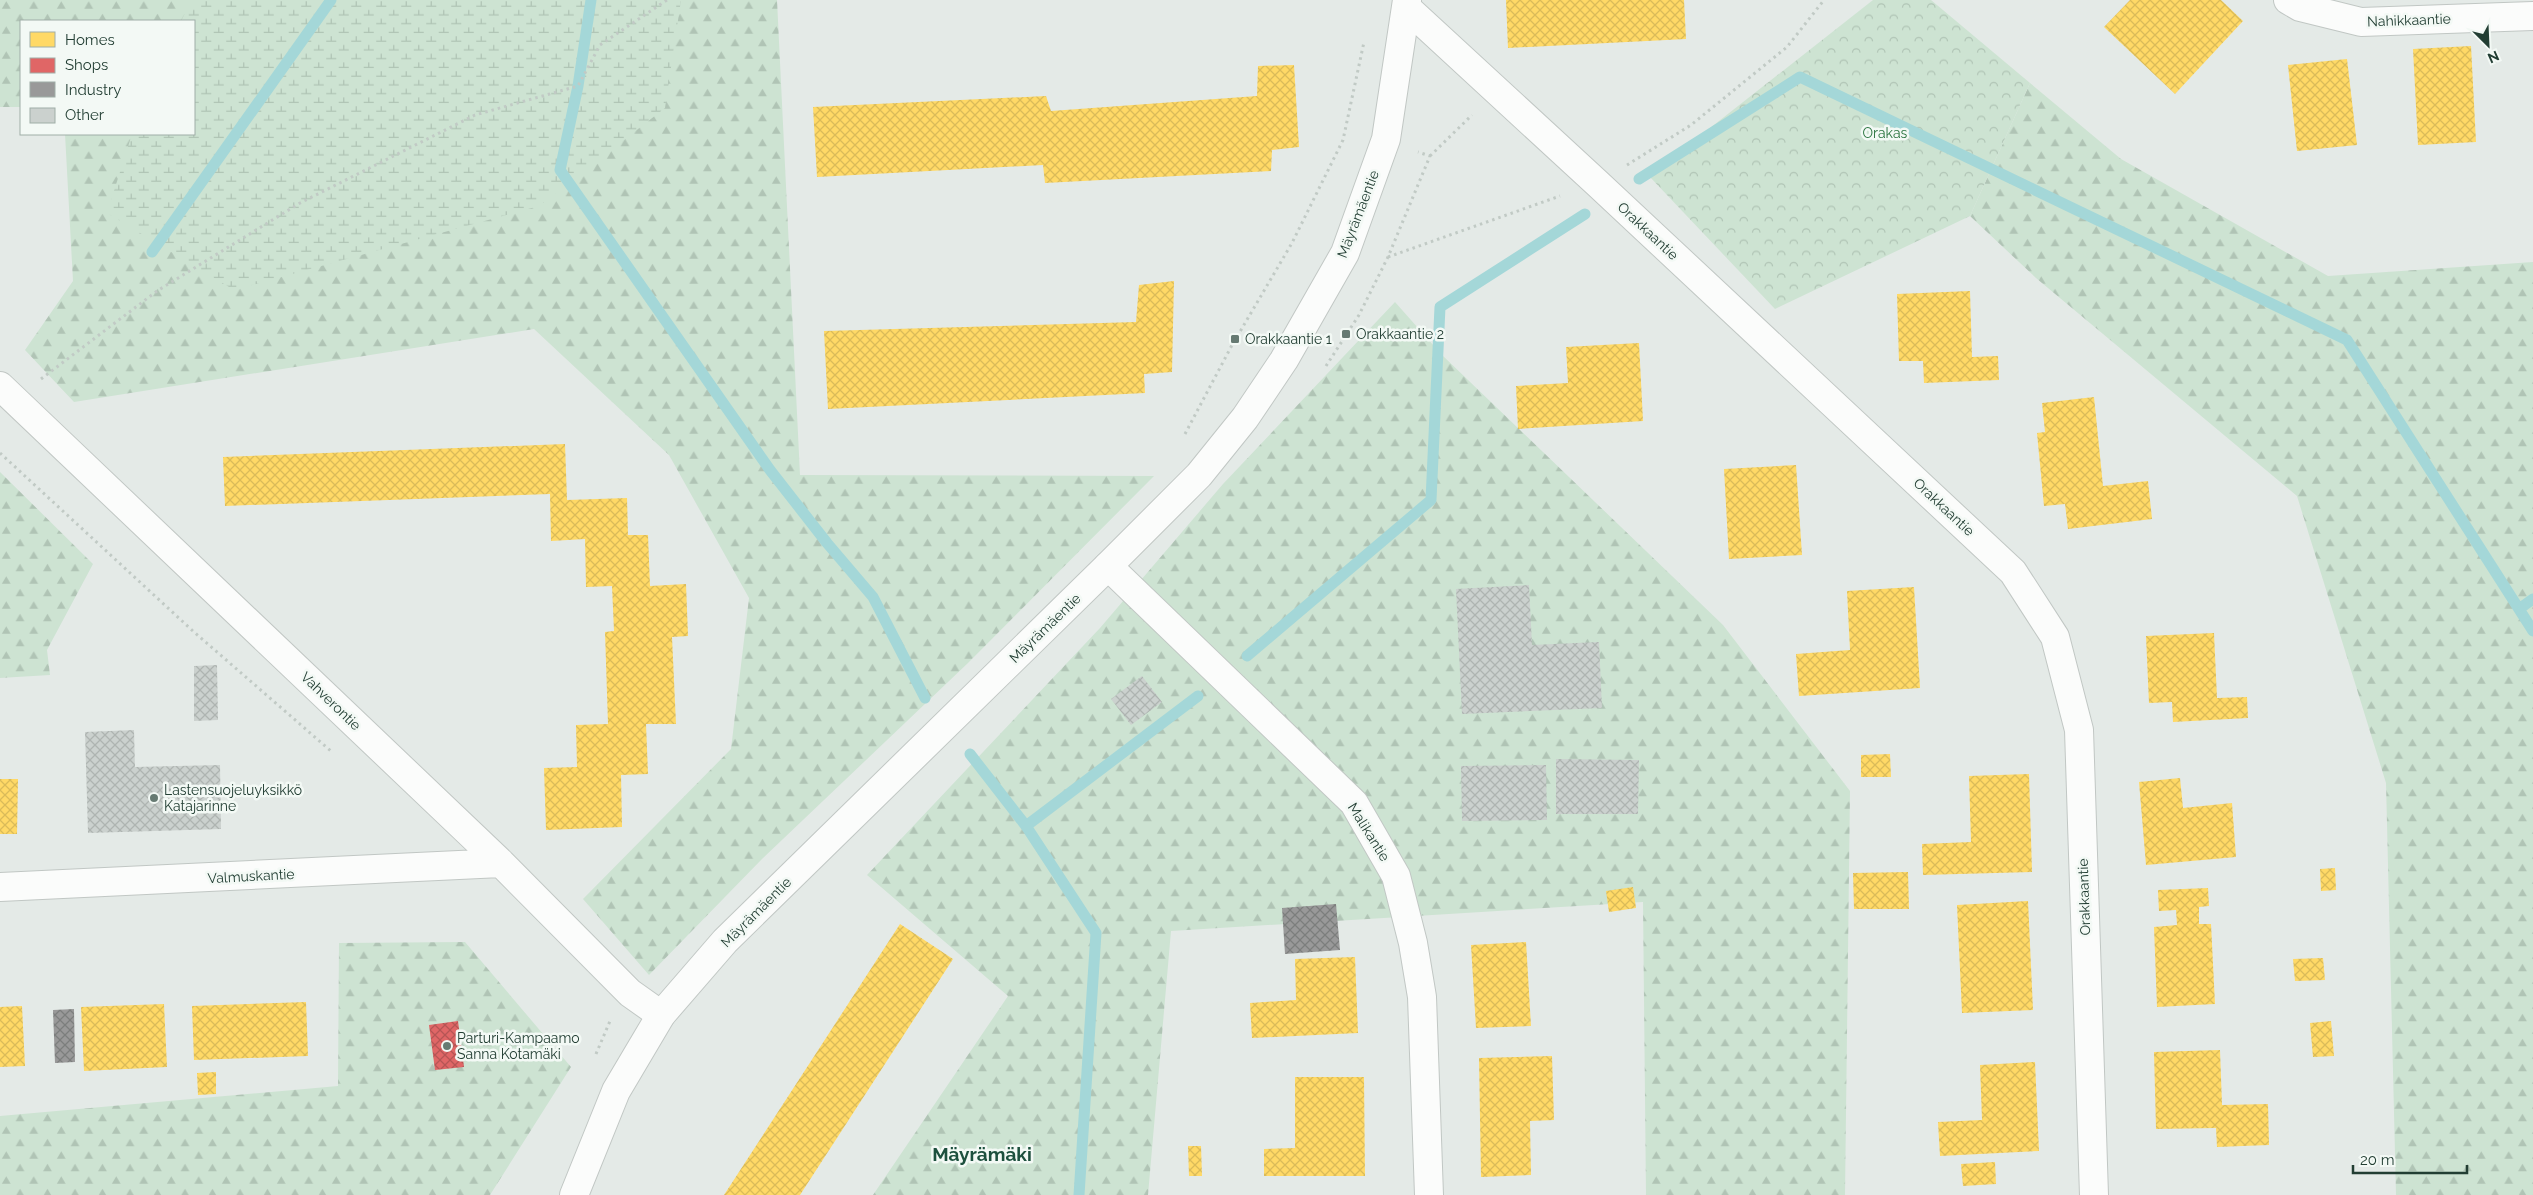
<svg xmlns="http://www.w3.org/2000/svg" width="2533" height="1195" font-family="Raleway,sans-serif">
<defs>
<pattern id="forest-firs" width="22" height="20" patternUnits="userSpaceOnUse" patternTransform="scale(1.25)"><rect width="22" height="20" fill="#cde3d2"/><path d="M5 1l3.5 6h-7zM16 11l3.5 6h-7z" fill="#b0c4b5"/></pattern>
<pattern id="wetland-marsh" width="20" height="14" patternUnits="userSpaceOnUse" patternTransform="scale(1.25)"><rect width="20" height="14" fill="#cde3d2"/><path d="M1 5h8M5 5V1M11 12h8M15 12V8" fill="none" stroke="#b0c4b5"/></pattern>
<pattern id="park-crowns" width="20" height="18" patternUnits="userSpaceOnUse" patternTransform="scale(1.25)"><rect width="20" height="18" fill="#cde3d2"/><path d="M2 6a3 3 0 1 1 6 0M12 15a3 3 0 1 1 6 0" fill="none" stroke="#b0c4b5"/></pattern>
<pattern id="homes-cross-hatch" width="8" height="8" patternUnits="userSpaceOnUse" patternTransform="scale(1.25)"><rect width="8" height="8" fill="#ffd966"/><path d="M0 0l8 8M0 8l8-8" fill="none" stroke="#dabb59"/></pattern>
<pattern id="shops-cross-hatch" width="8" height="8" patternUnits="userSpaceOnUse" patternTransform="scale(1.25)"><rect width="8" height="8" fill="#e06666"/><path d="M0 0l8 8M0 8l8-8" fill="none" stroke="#b55555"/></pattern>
<pattern id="industry-cross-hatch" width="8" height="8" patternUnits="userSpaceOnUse" patternTransform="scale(1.25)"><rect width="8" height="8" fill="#999"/><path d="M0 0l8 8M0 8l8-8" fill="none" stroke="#7c7e7d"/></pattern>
<pattern id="building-cross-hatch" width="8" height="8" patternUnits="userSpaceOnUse" patternTransform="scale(1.25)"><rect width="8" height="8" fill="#cbd1ce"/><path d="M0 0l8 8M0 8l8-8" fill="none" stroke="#aeb4b1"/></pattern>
</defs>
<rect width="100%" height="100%" fill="#e4eae7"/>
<path fill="url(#forest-firs)" d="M0 0H777L800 475 1154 476 968 663 762 859 649 975 583 899 731 749 749 598 669 455 534 329 74 402 25 350 73 281 65 134H194V21H21V107H0Z
M2030 83 2121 159 2328 276 2533 262V1195H2396L2386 783 2297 496 2036 278 1970 216Z
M1395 302 1442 355 1723 625 1850 791 1845 1195H1646L1643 902 1171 931 1148 1195H873L1008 996 867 875 1100 628 1223 484Z
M0 472 93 564 47 650 50 675 0 678Z
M465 942 571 1067 490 1195H0V1116L338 1086 339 943Z"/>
<path fill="url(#wetland-marsh)" d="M192 0H681L665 108 539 206 234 290 107 213 132 134H194V21H181Z"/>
<path fill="url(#park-crowns)" d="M1873 0H1931L2030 83 1970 216 1775 309 1649 176Z"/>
<path fill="url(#homes-cross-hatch)" d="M1506 0H1684L1686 39 1508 48Z
M2130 0H2221L2243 21 2175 94 2104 27Z
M2471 46 2476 142 2418 145 2413 49Z
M2347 59 2357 145 2297 151 2288 65Z
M1294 65 1299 147 1272 150 1271 171 1045 183 1043 165 817 177 813 107 1046 96 1051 111 1257 96 1258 66Z
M1174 281 1172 372 1144 374 1145 393 828 409 824 331 1136 322 1139 285Z
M1970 291 1972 357 1998 356 1999 380 1924 383 1923 361H1899L1897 294Z
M1639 343 1643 421 1518 429 1516 386 1568 383 1566 347Z
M2094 397 2103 486 2148 481 2152 519 2068 529 2065 504 2044 506 2037 433 2045 432 2042 403Z
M565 444 567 500 627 498 628 535H648L650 586 686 584 688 636 672 637 676 724H646L648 774 621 775 622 827 546 830 544 768 577 767 576 725 608 724 605 632 614 631 612 586 586 587 585 539 551 541 550 494 225 506 223 457Z
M1796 465 1802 555 1729 559 1724 469Z
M1914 587 1920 688 1799 696 1796 654 1850 650 1847 591Z
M2214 633 2217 698 2247 697 2248 718 2173 722 2172 702 2149 703 2146 636Z
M1890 754 1891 777H1861V755Z
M2029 774 2032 872 1923 875 1922 844 1971 842 1969 776Z
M2180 778 2183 808 2232 803 2236 857 2146 865 2139 782Z
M0 779H18L17 834H0Z
M2335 868 2336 890 2321 891 2320 869Z
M1908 872 1909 909H1854L1853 873Z
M1633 887 1636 908 1609 912 1606 891Z
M2208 888 2209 906 2199 907V924H2211L2215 1004 2157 1007 2154 927 2177 925 2176 910 2159 911 2158 890Z
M2028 901 2033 1010 1962 1013 1957 905Z
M900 924 953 959 800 1195H724Z
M1526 942 1531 1026 1476 1028 1471 945Z
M1355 957 1358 1033 1252 1038 1250 1003 1296 1000 1295 959Z
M2323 958 2325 980 2295 981 2293 959Z
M306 1002 308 1056 194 1060 192 1006Z
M164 1004 167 1067 84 1071 81 1007Z
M22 1006 25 1066 0 1067V1007Z
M2331 1021 2334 1056 2313 1057 2310 1023Z
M2220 1050 2222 1105 2268 1104 2269 1145 2217 1147 2216 1128 2156 1129 2154 1052Z
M1552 1056 1554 1120 1530 1121 1531 1175 1481 1177 1479 1058Z
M2035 1062 2039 1151 1940 1156 1938 1122 1982 1120 1980 1065Z
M216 1072V1094L198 1095 197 1073Z
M1295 1077H1364L1365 1176H1264V1149L1295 1148Z
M1188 1146H1201L1202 1176H1189Z
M1995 1162 1996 1184 1963 1186 1961 1164Z"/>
<path fill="url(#shops-cross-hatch)" d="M458 1021 464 1067 435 1070 429 1025Z"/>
<path fill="url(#industry-cross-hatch)" d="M1336 904 1340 950 1285 954 1282 908Z
M74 1009 75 1062 55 1063 53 1010Z"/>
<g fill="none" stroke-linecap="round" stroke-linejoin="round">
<path stroke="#a4d7d8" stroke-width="11" d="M591 0 578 86 560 170 770 470 827 543 873 597 925 698
M1639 179 1800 77 2347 340 2533 631
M152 252 331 0
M2519 609 2533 599
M1247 656 1431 500 1440 307 1585 214
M970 754 1026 826 1096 933 1079 1195
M1026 826 1198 696"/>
</g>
<path fill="url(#building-cross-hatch)" d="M1529 585 1532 645 1599 642 1602 708 1462 714 1456 589Z
M217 665 218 720 194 721V666Z
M1142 676 1162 702 1131 725 1111 699Z
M134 730 135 767 220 765 221 829 88 833 85 732Z
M1556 759 1639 760 1638 814H1556Z
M1546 765 1547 820 1462 821 1461 766Z"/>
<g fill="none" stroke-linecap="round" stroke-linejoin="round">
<defs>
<path id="minor" d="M2288 0 2300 7 2361 22 2533 16
M1407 8 1597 183 2013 572 2055 637 2079 730 2094 1195
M0 386 501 863 630 993 661 1015
M1108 566 1354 803 1396 876 1413 943 1422 997 1429 1195
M0 887 501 863"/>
<path id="tertiary" d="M574 1195 616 1091 661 1015 725 941 1108 566 1199 475 1245 418 1284 360 1345 253 1386 139 1407 0"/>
</defs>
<use href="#minor" stroke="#c1c7c4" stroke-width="30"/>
<use href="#tertiary" stroke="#c1c7c4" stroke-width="30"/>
<path stroke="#c1cac5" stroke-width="3" stroke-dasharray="2.5 4" stroke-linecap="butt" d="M1430 156 1472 115
M1627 165 1691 125 1787 47 1824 0
M1388 257 1560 196
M1326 366 1359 315 1388 257 1430 156 1418 152
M41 379 157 291 300 203 475 115 578 86 600 45 667 0
M1185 434 1231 347 1292 243 1343 140 1364 42
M0 453 194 632 332 752
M596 1054 610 1021"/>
<use href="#minor" stroke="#fbfcfb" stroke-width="28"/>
<use href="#tertiary" stroke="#fbfcfb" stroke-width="28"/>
</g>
<g fill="#667a72" stroke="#f3f9f5" stroke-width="2">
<rect x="1341" y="329" width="10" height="10" rx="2.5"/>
<rect x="1230" y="334" width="10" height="10" rx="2.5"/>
<circle cx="154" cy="798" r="5"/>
<circle cx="447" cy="1046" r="5"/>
</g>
<g text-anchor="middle" stroke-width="5" stroke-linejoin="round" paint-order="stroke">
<g font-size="14" fill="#223e33" stroke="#f3f9f5">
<text transform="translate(2409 20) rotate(-2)" y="5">Nahikkaantie</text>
<text transform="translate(1358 214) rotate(-69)" y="5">Mäyrämäentie</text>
<text transform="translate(1648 231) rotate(43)" y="5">Orakkaantie</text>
<text transform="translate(1944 507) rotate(43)" y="5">Orakkaantie</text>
<text transform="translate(1045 628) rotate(-44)" y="5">Mäyrämäentie</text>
<text transform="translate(331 701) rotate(44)" y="5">Vahverontie</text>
<text transform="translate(1369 832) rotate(58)" y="5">Malikantie</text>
<text transform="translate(251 876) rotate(-3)" y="5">Valmuskantie</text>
<text transform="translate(2084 897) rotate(-92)" y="5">Orakkaantie</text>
<text transform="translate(756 912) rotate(-45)" y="5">Mäyrämäentie</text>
</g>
<g font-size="14" fill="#2b7540" stroke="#f3f9f5">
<text x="1885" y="138">Orakas</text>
</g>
<g font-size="14" fill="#223e33" stroke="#f3f9f5" text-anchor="start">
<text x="1356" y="339">Orakkaantie 2</text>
<text x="1245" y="344">Orakkaantie 1</text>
<text x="164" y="795">Lastensuojeluyksikkö<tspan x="164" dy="16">Katajarinne</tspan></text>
<text x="457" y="1043">Parturi-Kampaamo<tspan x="457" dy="16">Sanna Kotamäki</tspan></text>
</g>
<g font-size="19" font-weight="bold" fill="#1d503e" stroke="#f3f9f5">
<text x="982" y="1161">Mäyrämäki</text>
</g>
</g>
<rect x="20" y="20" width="175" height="115" fill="#f3f9f5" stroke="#9faea7"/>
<rect x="30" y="32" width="25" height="15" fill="#ffd966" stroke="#9faea7"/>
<text x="65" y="45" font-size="15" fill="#223e33">Homes</text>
<rect x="30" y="58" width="25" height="15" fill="#e06666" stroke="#9faea7"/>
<text x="65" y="70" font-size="15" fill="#223e33">Shops</text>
<rect x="30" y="82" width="25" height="15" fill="#999999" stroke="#9faea7"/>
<text x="65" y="95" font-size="15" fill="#223e33">Industry</text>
<rect x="30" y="108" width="25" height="15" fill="#cbd1ce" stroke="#9faea7"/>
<text x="65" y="120" font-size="15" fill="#223e33">Other</text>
<g transform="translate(2488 45) rotate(156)" stroke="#f3f9f5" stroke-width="4" paint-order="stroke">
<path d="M0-4L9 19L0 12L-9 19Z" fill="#223e33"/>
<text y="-8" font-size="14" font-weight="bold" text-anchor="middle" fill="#223e33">N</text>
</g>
<path d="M2353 1165v8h114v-8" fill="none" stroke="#223e33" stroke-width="2.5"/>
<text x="2360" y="1165" font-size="15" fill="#223e33" stroke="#f3f9f5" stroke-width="4" paint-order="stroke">20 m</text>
</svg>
